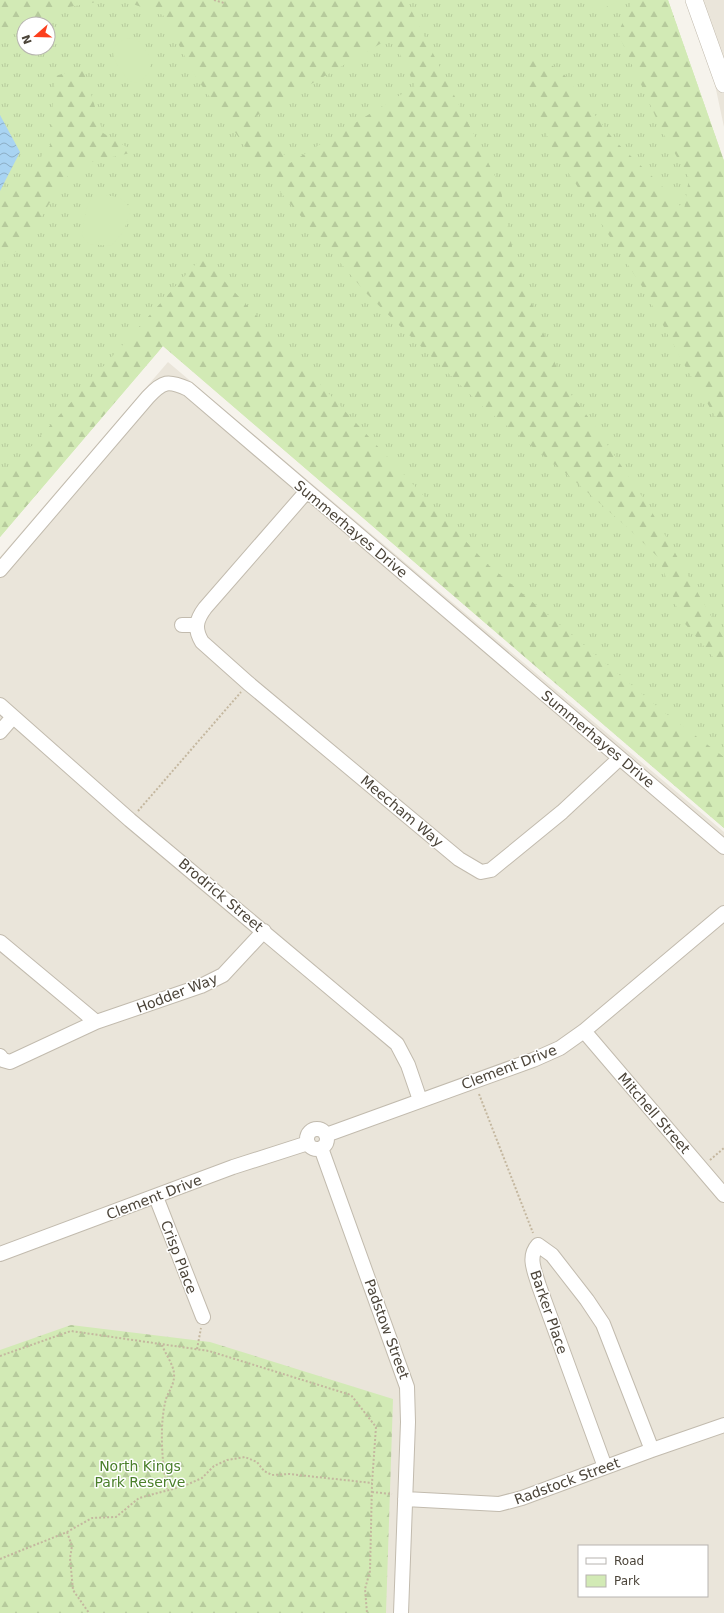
<svg xmlns="http://www.w3.org/2000/svg" width="724" height="1613" font-family="'DejaVu Sans',sans-serif">
<defs>
<pattern id="grass-tufts" width="24" height="20" patternUnits="userSpaceOnUse"><rect width="24" height="20" fill="#d2eab5"/><path d="M3 7l-1-3M5 7V3M7 7l1-3M15 17l-1-3M17 17v-4M19 17l1-3" fill="none" stroke="#b6ca9c"/></pattern>
<pattern id="forest-firs" width="22" height="20" patternUnits="userSpaceOnUse"><rect width="22" height="20" fill="#d2eab5"/><path d="M5 1l3.5 6h-7zM16 11l3.5 6h-7z" fill="#b6ca9c"/></pattern>
<pattern id="water-waves" width="16" height="10" patternUnits="userSpaceOnUse"><rect width="16" height="10" fill="#a9d4f2"/><path d="M0 5q4-4 8 0t8 0" fill="none" stroke="#8caec5"/></pattern>
</defs>
<rect width="100%" height="100%" fill="#f6f3ec"/>
<path fill="#eae5da" fill-rule="evenodd" d="M688 0H724V127L711 66Z
M168 362 724 832V1613H0V557ZM579 1546H707V1596H579Z"/>
<path fill="url(#grass-tufts)" fill-rule="evenodd" d="M0 0H668L724 161V828L163 346 0 537ZM24 24H48V48H24Z"/>
<path fill="url(#forest-firs)" fill-rule="evenodd" d="M0 0H108L69 7 0 35Z
M122 0H406L500 186 514 257 563 384 592 422 649 507 724 639V670L681 619 659 558 629 529 569 476 482 406 366 293 265 174 197 79 163 15ZM392 37 415 86 290 163 256 116Z
M633 0H668L724 161V431L685 366 643 288 550 144 525 75 528 49 563 73 614 140 660 184 684 210 689 178 662 131 618 33Z
M83 68 103 133 135 152 94 161 65 178 25 243 0 266V205L50 146 55 76Z
M202 257 486 563 665 713 724 757V828L163 346 0 537V481Z
M71 1325 210 1342 393 1399 386 1613H0V1350Z"/>
<path fill="#d2eab5" d="M587 0H617L616 2 604 8 595 10 587 4Z
M127 38 138 40 150 57V71L142 80 134 83C127 80 125 76 121 70 111 55 108 47 127 38Z
M94 195C111 196 124 194 131 211L123 232 111 246 89 244 82 236C85 221 84 207 94 195Z"/>
<path fill="url(#water-waves)" d="M0 115 20 152 0 191Z"/>
<g fill="none" stroke-linecap="round" stroke-linejoin="round">
<defs>
<path id="minor" d="M307 491 205 608C196 620 194 629 202 642L248 683 459 859 481 872 491 870 562 812 620 758
M0 570 148 397C163 381 168 380 188 389L724 847
M182 625H196
M0 705 130 820 397 1044 408 1065 420 1100
M0 732 13 717
M0 942 96 1022
M584 1031 724 1195
M0 1056 3 1060 10 1062 96 1022 201 986 223 975 264 931
M307 1139a10 10 0 1 1 20 0a10 10 0 1 1-20 0Z
M326 1135 533 1060 560 1048 584 1031 724 913
M321 1148 407 1387 408 1422 401 1613
M156 1197 203 1317
M0 1254 233 1167 308 1143
M605 1467 539 1286C535 1272 527 1257 538 1245L552 1255 587 1300 603 1324 652 1450
M405 1499 499 1504 522 1498 652 1450 724 1425"/>
<path id="tertiary" d="M694 0 724 84"/>
</defs>
<use href="#minor" stroke="#c2bbae" stroke-width="16"/>
<use href="#tertiary" stroke="#c2bbae" stroke-width="18"/>
<path stroke="#c4b79f" stroke-width="2" stroke-dasharray="2 2" stroke-linecap="butt" d="M214 0 224 3
M138 811 241 692
M479 1094 533 1233
M710 1160 724 1148
M162 1345C165 1353 173 1364 174 1373 175 1384 169 1390 166 1399 159 1424 162 1464 167 1489
M197 1349 201 1328
M0 1356 71 1331 209 1351 351 1395 376 1427 372 1483 370 1571 365 1589 367 1613
M372 1492 392 1494
M67 1532 72 1546 70 1558 73 1590 89 1613
M0 1559 67 1532 92 1518 116 1517 139 1498 184 1486 202 1478 214 1466 227 1460 245 1457 257 1462 264 1471 272 1475 289 1474 372 1483"/>
<use href="#minor" stroke="#fff" stroke-width="14"/>
<use href="#tertiary" stroke="#fff" stroke-width="17"/>
</g>
<g text-anchor="middle" stroke-width="3" stroke-linejoin="round" paint-order="stroke">
<g font-size="14" fill="#4b4439" stroke="#fff">
<text transform="translate(351 529) rotate(40)" y="5">Summerhayes Drive</text>
<text transform="translate(598 739) rotate(40)" y="5">Summerhayes Drive</text>
<text transform="translate(402 811) rotate(40)" y="5">Meecham Way</text>
<text transform="translate(221 895) rotate(40)" y="5">Brodrick Street</text>
<text transform="translate(177 993) rotate(-21)" y="5">Hodder Way</text>
<text transform="translate(509 1067) rotate(-21)" y="5">Clement Drive</text>
<text transform="translate(654 1113) rotate(49)" y="5">Mitchell Street</text>
<text transform="translate(154 1197) rotate(-21)" y="5">Clement Drive</text>
<text transform="translate(179 1257) rotate(69)" y="5">Crisp Place</text>
<text transform="translate(549 1312) rotate(71)" y="5">Barker Place</text>
<text transform="translate(387 1329) rotate(70)" y="5">Padstow Street</text>
<text transform="translate(567 1481) rotate(-20)" y="5">Radstock Street</text>
</g>
<g font-size="14" fill="#4a7f2a" stroke="#fff">
<text x="140" y="1471">North Kings<tspan x="140" dy="16">Park Reserve</tspan></text>
</g>
</g>
<rect x="578" y="1545" width="130" height="52" fill="#ffffff" stroke="#b7b4b0"/>
<rect x="586" y="1558" width="20" height="6" fill="#ffffff" stroke="#b7b4b0"/>
<text x="614" y="1565" font-size="12" fill="#4b4439">Road</text>
<rect x="586" y="1575" width="20" height="12" fill="#d2eab5" stroke="#b7b4b0"/>
<text x="614" y="1585" font-size="12" fill="#4b4439">Park</text>
<g transform="translate(36 36) rotate(250)"><circle r="19" fill="#ffffff" stroke="#b7b4b0"/>
<path d="M0-3L7 15L0 10L-7 15Z" fill="#fc3f1d"/>
<text y="-6" font-size="11" font-weight="bold" text-anchor="middle" fill="#4b4439">N</text>
</g>
</svg>
